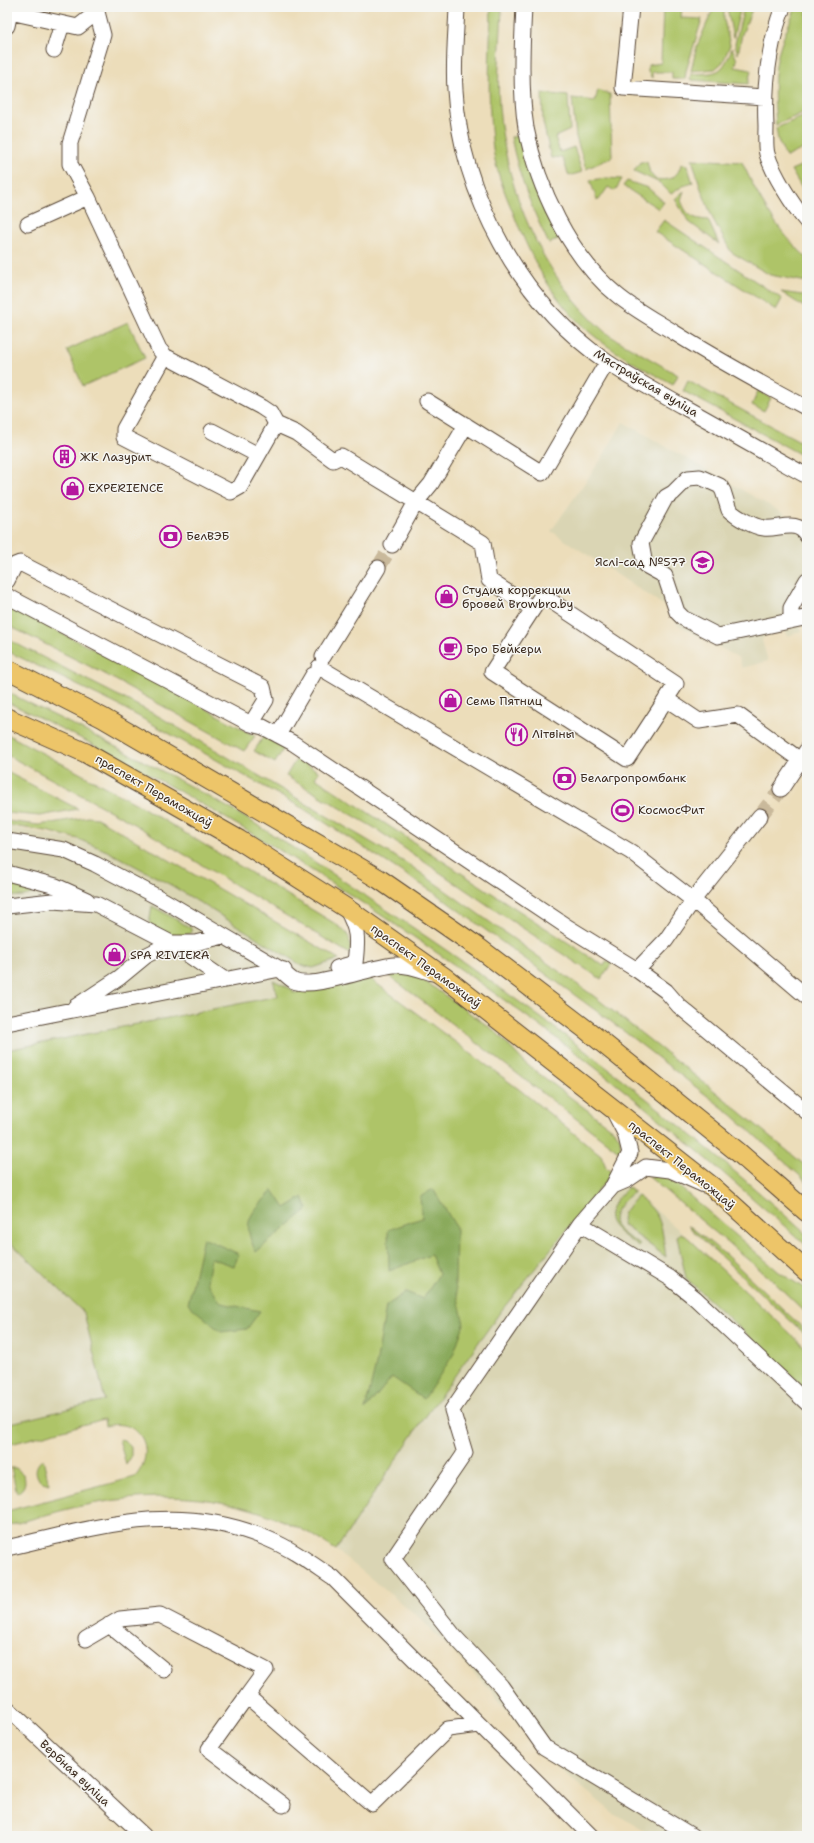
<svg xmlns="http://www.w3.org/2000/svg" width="814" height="1843" font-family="'Shantell Sans',sans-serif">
<rect width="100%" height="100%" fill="#f6f6f2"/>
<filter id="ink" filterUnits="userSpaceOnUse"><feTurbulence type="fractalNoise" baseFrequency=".025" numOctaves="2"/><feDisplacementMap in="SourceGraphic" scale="8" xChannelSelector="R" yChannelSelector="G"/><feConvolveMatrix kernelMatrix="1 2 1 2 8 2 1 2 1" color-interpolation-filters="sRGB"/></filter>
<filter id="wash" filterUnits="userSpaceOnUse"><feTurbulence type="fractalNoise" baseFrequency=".012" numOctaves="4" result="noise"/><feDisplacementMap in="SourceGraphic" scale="16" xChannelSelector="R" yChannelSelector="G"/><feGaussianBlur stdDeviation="0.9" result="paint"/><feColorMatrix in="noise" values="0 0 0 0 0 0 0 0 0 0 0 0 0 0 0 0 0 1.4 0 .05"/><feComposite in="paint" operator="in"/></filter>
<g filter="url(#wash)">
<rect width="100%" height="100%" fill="#ecddba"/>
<path fill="#dad5b4" d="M623 422 807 527V592L796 610 802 631 787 636 785 631 765 636 762 640 768 661 742 668 739 658 678 625 668 608 551 531 602 458Z
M7 826 101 845 369 978 7 1050Z
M612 1173 685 1235 807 1359V1832L804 1836H653L612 1812 541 1754 494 1694 422 1620 336 1550 416 1430 501 1311Z
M7 1239 84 1313 105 1400 7 1424Z"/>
<path fill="#aec468" stroke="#747743" d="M491 7H502C501 38 497 76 499 107 506 191 541 276 605 332 611 337 619 341 626 345 643 355 661 365 678 375L673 385C647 370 621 357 598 339 556 307 533 263 514 215 504 191 494 167 492 140 487 96 490 51 491 7Z
M663 7H682L681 18 702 19 686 71 685 79H672V72H652V78L648 72V65L661 63Z
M714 7H724V20L730 45 723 62 715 69 691 71 697 46Z
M727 7H741L733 38Z
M744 7H753L742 34 738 54 735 44Z
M796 7H807V111L776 125C774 99 772 70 781 45 785 32 791 20 796 7Z
M732 48 737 60 735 67 751 70 748 84 690 80 691 74C718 73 722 75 732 48Z
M598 90 610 94 612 157 586 169 576 137 572 98 595 101Z
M542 93 568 96 570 130 555 137 560 152 574 147 582 172 569 176 562 157 551 158 543 122Z
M807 115V147L786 157 778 140 776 128Z
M523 135 560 238 549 244C531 207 519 178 511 137Z
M692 159 742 162C760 201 775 228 807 258V282L770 275 731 252 713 219 701 189Z
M640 162H647L650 173 655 179C669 181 678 178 681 164L687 165 693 183 683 186 671 194 660 183 634 171Z
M807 163V195H806L791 170Z
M607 178 622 179 615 191 608 187 599 200H597L590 180Z
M627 181 648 188 664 202 659 209 623 186Z
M684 191 681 200C686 215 692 219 708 220L719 244 689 222 675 199Z
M664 220 782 299 776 310 655 232Z
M781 292 802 295 807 298V309Z
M128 322 145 358 83 386 67 350Z
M688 381 807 445V458L683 391Z
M758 391 771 398 764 411 752 405Z
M7 606 147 676 255 736 244 751 103 673 7 625Z
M7 639 160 717 411 866 595 997 721 1096 807 1167V1182L732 1115 617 1026 439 896 304 809 120 706 7 651Z
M7 692C84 730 161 769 236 812 284 841 332 873 379 905 530 1004 673 1114 807 1235V1246C721 1170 633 1094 540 1026 372 903 195 791 7 702Z
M7 734 137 804 334 923C349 934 351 935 350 954L127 820 7 755Z
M264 736 284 748 275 763 254 751Z
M297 758 319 772 315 778 604 966 606 962 612 963 601 979 501 914 373 827 286 776Z
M7 772 78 809 40 816 7 813Z
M88 817 97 818 339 959 313 968 301 965 171 885 107 851 78 839 46 831 7 825V821L39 825Z
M7 881 35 886C34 899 17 896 7 896Z
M152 906 191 928V933C175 940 163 932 149 925Z
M404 972 419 977 495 1031 525 1063 615 1131 620 1138 621 1153 388 975Z
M369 978 520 1090 601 1155 606 1167 612 1173 501 1311 416 1430 336 1550C326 1544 316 1536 305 1531 235 1495 163 1490 86 1505 60 1510 33 1519 7 1526V1511L135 1477C158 1450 140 1417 105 1426L104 1419 7 1445V1424L105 1400 84 1313 7 1239V1050L278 996 273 980 293 990V993Z
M660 1175 669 1178 779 1272 807 1290V1314L770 1278 649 1177Z
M628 1187 634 1192C625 1199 607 1215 617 1228 623 1235 633 1240 640 1245L639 1247C607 1224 598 1218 628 1187Z
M638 1196C664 1216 661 1226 666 1257L623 1225C619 1212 631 1205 638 1196Z
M688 1226 691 1227 727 1256 807 1332V1336Z
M680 1233 685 1235 807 1349V1390L686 1278 677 1237Z
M119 1439 124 1440 131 1447V1457L126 1465Z
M43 1459 49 1484 40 1481C34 1473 35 1465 43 1459Z
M11 1468H16L24 1475C26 1483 25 1488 17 1493Z"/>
<path fill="#8aaa5c" stroke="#626a3d" d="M433 1189 456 1227 455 1285 464 1324 453 1355 424 1399 392 1377 365 1410 377 1360 386 1306 406 1292 423 1299 439 1274 431 1255 389 1271 388 1230 422 1218 420 1197Z
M273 1190 285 1208 303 1197 308 1209 256 1252C240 1220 251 1214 273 1190Z
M203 1238 239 1254 234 1266 211 1258 207 1282 221 1303 260 1311 247 1329 221 1332 188 1304Z"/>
</g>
<g filter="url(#ink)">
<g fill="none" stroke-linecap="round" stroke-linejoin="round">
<path stroke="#c9b99b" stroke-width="15" stroke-dasharray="15 8" stroke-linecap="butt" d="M378 568 392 545
M760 816 781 789"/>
<defs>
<path id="minor" d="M457 7C456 35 453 62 455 90 461 195 521 303 607 362 631 378 657 392 682 406 724 429 765 453 807 476
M524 7C522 45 520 90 526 128 537 187 570 257 617 295 635 310 656 321 675 333 718 360 762 384 807 408
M631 7 623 88 765 97
M783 7C768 46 764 85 766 126 766 135 765 146 767 154 773 174 793 206 807 222
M97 12 103 35 70 143V164L88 197 159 349 165 356 261 407 270 413 276 424
M7 26 10 12 78 27 97 12 98 7
M54 50 62 24
M28 224 88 197
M165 356 124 429V437L231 492 240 487 276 424 296 433 333 460 341 456 483 543 489 580 533 609
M427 401 542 473 607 362
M212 431 258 455
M807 536C798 518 778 530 764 528 754 527 736 517 729 510L723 491 720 486 700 477 688 478 673 493 666 497 641 543 645 565 665 576 677 612 683 618 718 636 804 618 807 620
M392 545 416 502 431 484 466 425
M7 581 15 565 20 563 263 687 266 700 251 724
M542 595 676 684 627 759 492 672Z
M7 596 251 724 263 727 293 743 569 928 637 970 666 991 679 1006 807 1112
M791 621V608L807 580
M323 657 378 568
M319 667 631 852 693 900 807 997
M666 699 699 721 738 715 807 765
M278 735 313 675
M781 789 807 750
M7 841 64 850 95 864 165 901 280 969C284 973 289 978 294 981 312 990 370 967 394 965 407 964 420 969 432 973
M7 873 56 886 87 900
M697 895 760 816
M7 906 52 901 96 904 171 943H195L224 936
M337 968 355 963C358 938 358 930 346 908
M637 970 666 940 690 905
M75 1007 119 978 147 955 171 943 225 980
M7 1023 280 969 284 970
M613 1110 625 1133 630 1153 613 1186 580 1224 670 1278 695 1298 807 1403
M613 1186 627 1180 646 1167 670 1170 704 1185
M580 1224 452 1410 465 1453 393 1559 455 1637 501 1686 544 1747 692 1836
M7 1548C97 1527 178 1500 268 1539 292 1549 312 1564 333 1578L591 1836
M109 1625 164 1670
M86 1639 120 1619 160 1615 266 1670 247 1696 372 1804 448 1729 479 1725
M247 1696 209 1749 283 1805
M7 1708 144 1836"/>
<path id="major" d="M7 669 103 718 379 879 479 948 588 1031 738 1152 807 1212
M7 718 86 753 239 840 346 908 444 977 612 1108 714 1188 807 1272"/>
</defs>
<use href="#minor" stroke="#564535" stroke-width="17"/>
<use href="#major" stroke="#564535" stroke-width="21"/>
<use href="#minor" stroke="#fff" stroke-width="15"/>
<use href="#major" stroke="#edc569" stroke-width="19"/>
</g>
</g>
<defs>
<symbol id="building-ring" viewBox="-11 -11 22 22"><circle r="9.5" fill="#f6f6f2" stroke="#b5179e" stroke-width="1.5"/><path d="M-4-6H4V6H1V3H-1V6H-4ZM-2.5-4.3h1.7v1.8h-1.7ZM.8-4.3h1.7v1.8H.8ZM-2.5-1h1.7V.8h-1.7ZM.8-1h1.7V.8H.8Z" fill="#b5179e"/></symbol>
<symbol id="shop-ring" viewBox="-11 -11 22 22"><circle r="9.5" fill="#f6f6f2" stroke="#b5179e" stroke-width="1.5"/><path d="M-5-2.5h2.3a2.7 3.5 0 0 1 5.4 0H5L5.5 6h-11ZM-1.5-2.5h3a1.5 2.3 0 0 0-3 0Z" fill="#b5179e"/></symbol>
<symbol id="bank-ring" viewBox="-11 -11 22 22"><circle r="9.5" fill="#f6f6f2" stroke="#b5179e" stroke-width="1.5"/><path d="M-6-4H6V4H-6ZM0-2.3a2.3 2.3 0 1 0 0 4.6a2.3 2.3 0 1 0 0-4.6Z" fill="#b5179e"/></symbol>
<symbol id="school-ring" viewBox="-11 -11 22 22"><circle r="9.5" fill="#f6f6f2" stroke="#b5179e" stroke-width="1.5"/><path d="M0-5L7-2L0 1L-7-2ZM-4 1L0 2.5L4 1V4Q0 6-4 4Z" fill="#b5179e"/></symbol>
<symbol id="cafe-ring" viewBox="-11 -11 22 22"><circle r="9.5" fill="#f6f6f2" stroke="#b5179e" stroke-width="1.5"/><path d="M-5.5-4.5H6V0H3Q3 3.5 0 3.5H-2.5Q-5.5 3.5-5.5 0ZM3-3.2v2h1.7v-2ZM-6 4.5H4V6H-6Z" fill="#b5179e"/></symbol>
<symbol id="restaurant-ring" viewBox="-11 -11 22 22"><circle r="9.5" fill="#f6f6f2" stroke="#b5179e" stroke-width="1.5"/><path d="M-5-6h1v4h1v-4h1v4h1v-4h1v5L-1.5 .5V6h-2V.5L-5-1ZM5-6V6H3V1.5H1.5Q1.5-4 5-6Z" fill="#b5179e"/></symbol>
<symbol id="stadium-ring" viewBox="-11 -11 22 22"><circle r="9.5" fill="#f6f6f2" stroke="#b5179e" stroke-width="1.5"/><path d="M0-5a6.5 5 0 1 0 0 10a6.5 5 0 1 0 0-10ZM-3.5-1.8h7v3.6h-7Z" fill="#b5179e"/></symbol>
</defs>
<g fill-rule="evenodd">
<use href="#building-ring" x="52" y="444" width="25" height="25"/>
<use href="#shop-ring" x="60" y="476" width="25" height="25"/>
<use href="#bank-ring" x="158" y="524" width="25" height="25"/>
<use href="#school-ring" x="690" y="550" width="25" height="25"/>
<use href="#shop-ring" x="434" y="584" width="25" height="25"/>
<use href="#cafe-ring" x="438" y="636" width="25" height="25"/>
<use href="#shop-ring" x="438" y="688" width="25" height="25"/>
<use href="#restaurant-ring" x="504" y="722" width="25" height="25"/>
<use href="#bank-ring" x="552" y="766" width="25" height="25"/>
<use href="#stadium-ring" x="610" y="798" width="25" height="25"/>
<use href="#shop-ring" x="102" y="942" width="25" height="25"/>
</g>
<g text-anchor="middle" stroke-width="3" stroke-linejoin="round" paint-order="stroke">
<g font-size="12" fill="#3b2a1e" stroke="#f6f6f2">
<text transform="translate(646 383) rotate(31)" y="4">Мястраўская вуліца</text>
<text transform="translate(154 791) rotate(30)" y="4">праспект Пераможцаў</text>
<text transform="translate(426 966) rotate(36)" y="4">праспект Пераможцаў</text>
<text transform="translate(682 1165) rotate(39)" y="4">праспект Пераможцаў</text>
<text transform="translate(75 1773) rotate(43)" y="4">Вербная вуліца</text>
</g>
<g font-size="12" fill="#3b2a1e" stroke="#f6f6f2" text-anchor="start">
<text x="80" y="461">ЖК Лазурит</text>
<text x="88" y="492">EXPERIENCE</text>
<text x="186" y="540">БелВЭБ</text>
<text x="686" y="566" text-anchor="end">Яслі-сад №577</text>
<text x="462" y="594">Студия коррекции<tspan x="462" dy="14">бровей Browbro.by</tspan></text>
<text x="466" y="653">Бро Бейкери</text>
<text x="466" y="705">Семь Пятниц</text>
<text x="532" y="738">Літвіны</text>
<text x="580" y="782">Белагропромбанк</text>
<text x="638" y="814">КосмосФит</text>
<text x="130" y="959">SPA RIVIERA</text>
</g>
</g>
<rect width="814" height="1843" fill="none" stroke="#f6f6f2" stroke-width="24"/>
</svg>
